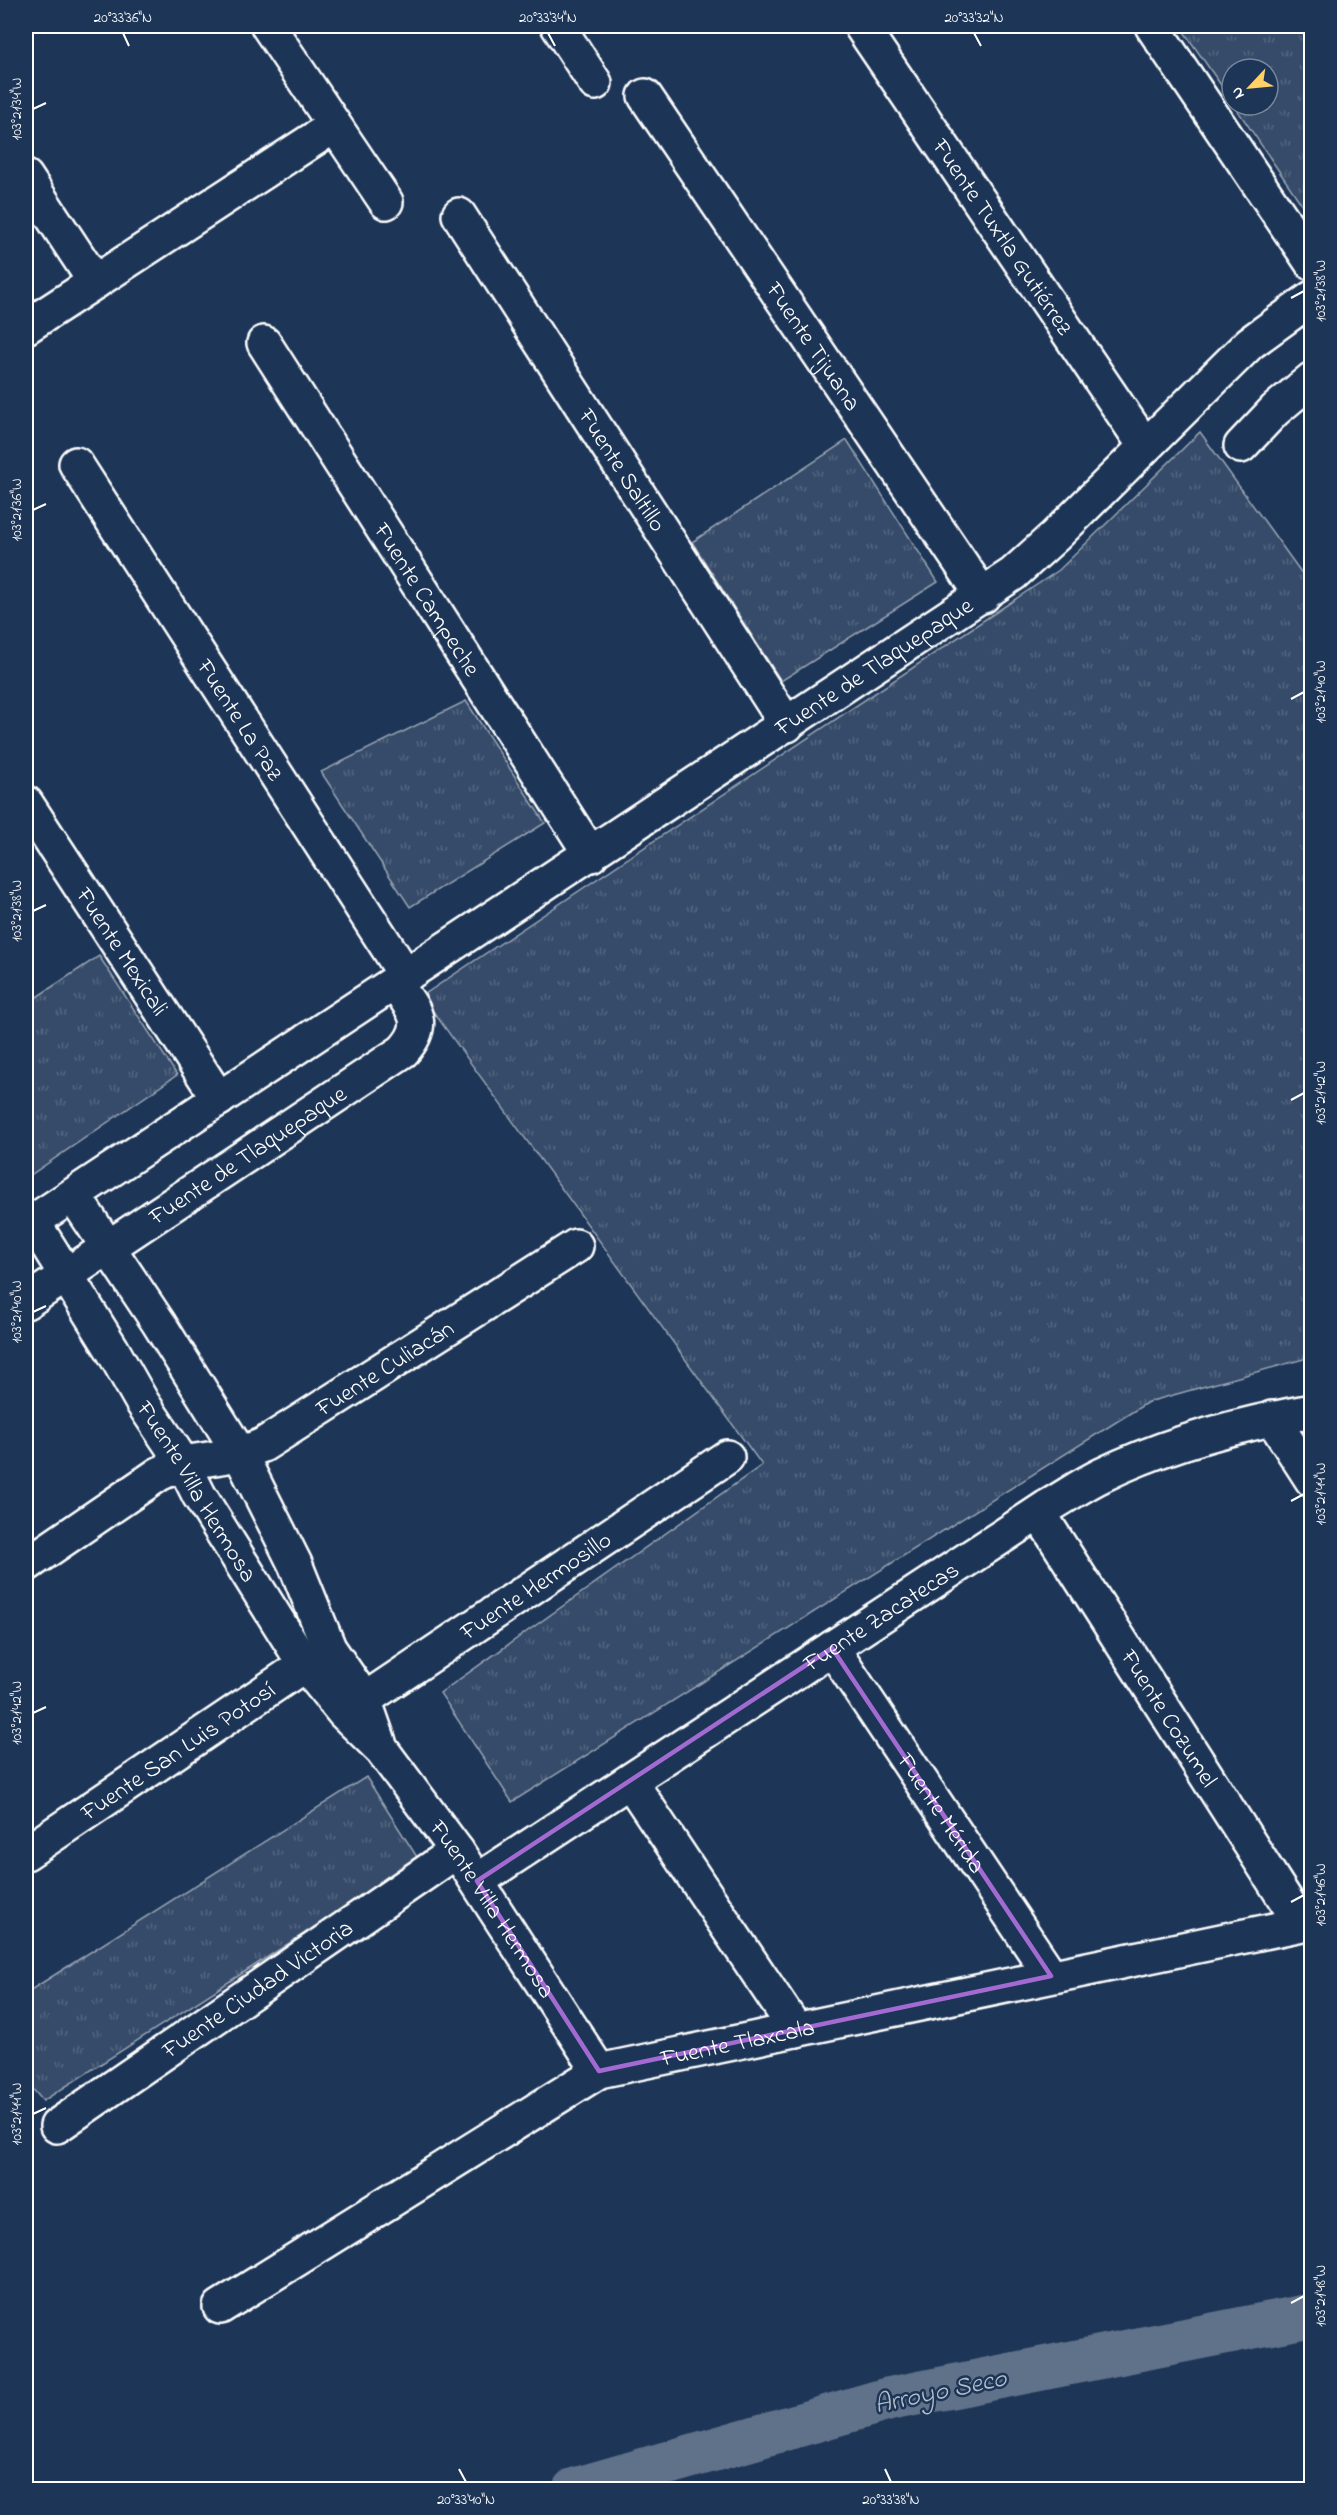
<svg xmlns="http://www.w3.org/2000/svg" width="1337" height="2515" font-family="'Indie Flower',sans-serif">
<defs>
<pattern id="grass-tufts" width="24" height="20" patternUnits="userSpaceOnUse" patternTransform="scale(1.5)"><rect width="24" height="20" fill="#364b69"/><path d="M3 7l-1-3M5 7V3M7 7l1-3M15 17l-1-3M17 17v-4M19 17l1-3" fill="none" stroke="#546680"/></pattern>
</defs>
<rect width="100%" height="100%" fill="#1d3557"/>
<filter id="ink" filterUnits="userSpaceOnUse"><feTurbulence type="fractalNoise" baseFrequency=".0167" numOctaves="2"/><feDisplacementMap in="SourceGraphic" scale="12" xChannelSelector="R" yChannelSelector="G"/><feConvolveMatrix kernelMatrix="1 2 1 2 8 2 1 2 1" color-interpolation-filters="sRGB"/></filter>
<g filter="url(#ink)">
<path fill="url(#grass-tufts)" stroke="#9aa5b4" stroke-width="1.5" d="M1180 26H1311V218L1234 105H1268V69H1232V101Z
M1200 432 1311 586V1357L1148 1402 512 1802 440 1693 762 1465 422 996 1059 570Z
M847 440 938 582 781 681 692 542Z
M466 701 545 823 410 907 321 772Z
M99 956 177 1075 26 1178V1004Z
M366 1777 419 1860 43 2101 26 2081V1993Z"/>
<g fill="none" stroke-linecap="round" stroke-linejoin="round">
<path stroke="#617289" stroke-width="44" d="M574 2490 889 2399 1312 2315"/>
<defs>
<g id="street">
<path d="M268 26 386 202"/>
<path d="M558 26 595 83"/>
<path id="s1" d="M861 26 1145 446"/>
<path d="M1152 26 1312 263"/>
<path id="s2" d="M645 96 983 596"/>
<path d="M26 177 95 282"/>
<path id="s3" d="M459 215 787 725"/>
<path d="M26 327 334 126"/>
<path id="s4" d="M264 343 591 855"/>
<path d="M1241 446 1275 410 1312 379"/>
<path id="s5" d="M76 464 406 976"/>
<path id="s6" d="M26 803 219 1099"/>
<path d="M74 1196 158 1322 240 1454 295 1564 329 1648 364 1699 379 1742"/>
<path id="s7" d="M32 1220 112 1349 142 1402 183 1463 199 1495 305 1665 344 1713 382 1750 457 1851 599 2071"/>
<path id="s8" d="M26 1226 1013 574 1055 536 1250 343 1312 298"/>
<path id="s9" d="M26 1302 403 1051C429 1022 413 1010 395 983"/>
<path d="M1272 1418 1312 1480"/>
<path id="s10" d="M1039 1513 1301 1924"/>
<path id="s11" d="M26 1565 159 1474 183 1463 240 1454 263 1445 576 1246"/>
<path id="s12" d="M832 1648 1051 1976"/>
<path id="s13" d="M346 1712 727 1457"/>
<path d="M630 1781 796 2030"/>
<path id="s14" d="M26 1853 322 1653"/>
<path id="s15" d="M477 1881 1047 1507C1065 1497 1083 1484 1102 1475 1168 1443 1240 1424 1312 1411"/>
<path id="s16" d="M57 2126 457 1851"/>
<path id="s17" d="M220 2307 599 2071 1312 1922"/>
</g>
</defs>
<use href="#street" stroke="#fff" stroke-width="38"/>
<use href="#street" stroke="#1d3557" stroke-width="33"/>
</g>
</g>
<path fill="none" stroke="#a36bd2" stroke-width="4.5" stroke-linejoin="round" d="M832 1648 1051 1976 599 2071 477 1881Z"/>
<path fill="none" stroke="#fff" stroke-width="2" d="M123 33 129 46M548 33 555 46M974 33 981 46M33 109 46 103M1291 298 1304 291M33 510 46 504M1291 699 1304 692M33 911 46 905M1291 1100 1304 1093M33 1312 46 1306M1291 1501 1304 1494M33 1713 46 1707M1291 1902 1304 1895M33 2114 46 2108M1291 2303 1304 2296M459 2469 466 2482M885 2469 891 2482"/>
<g text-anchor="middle" stroke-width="5" stroke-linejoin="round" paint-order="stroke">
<g font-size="24" fill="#fff" stroke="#1d3557">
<text dy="8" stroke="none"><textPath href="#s1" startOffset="254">Fuente Tuxtla Gutiérrez</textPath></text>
<text dy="8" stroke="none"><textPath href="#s2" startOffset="302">Fuente Tijuana</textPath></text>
<text dy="8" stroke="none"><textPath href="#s3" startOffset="303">Fuente Saltillo</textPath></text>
<text dy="8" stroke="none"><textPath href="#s4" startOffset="304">Fuente Campeche</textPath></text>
<text dy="8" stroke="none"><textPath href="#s8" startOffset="1016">Fuente de Tlaquepaque</textPath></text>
<text dy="8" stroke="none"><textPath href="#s5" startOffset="304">Fuente La Paz</textPath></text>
<text dy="8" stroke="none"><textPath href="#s6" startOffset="177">Fuente Mexicali</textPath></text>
<text dy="8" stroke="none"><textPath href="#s9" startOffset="266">Fuente de Tlaquepaque</textPath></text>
<text dy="8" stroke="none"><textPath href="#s11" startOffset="414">Fuente Culiacán</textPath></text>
<text dy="8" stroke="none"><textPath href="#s7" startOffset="318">Fuente Villa Hermosa</textPath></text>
<text dy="8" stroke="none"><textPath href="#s13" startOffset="228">Fuente Hermosillo</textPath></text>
<text dy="8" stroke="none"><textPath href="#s15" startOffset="483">Fuente Zacatecas</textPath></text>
<text dy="8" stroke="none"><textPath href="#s10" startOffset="243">Fuente Cozumel</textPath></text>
<text dy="8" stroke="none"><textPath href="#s14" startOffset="183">Fuente San Luis Potosí</textPath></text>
<text dy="8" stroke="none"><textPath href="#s12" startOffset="198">Fuente Mérida</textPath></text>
<text dy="8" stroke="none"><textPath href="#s7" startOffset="831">Fuente Villa Hermosa</textPath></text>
<text dy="8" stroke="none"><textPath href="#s16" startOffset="243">Fuente Ciudad Victoria</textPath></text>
<text dy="8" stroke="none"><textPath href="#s17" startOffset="588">Fuente Tlaxcala</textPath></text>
</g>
<g font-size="26" font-style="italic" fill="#b8c0ca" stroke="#1d3557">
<text transform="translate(940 2390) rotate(-12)" y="9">Arroyo Seco</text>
</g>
</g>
<rect width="1337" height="2515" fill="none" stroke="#1d3557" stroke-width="66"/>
<g transform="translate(1250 87) rotate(244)"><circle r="28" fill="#1d3557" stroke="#77869a" stroke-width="1.5"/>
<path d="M0-4.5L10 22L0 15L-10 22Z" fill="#ffd166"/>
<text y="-9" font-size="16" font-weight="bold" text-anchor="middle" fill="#ffffff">N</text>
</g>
<rect x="33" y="33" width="1271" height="2449" fill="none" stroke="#fff" stroke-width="2"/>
<g font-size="15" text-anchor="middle" fill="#fff">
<text x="123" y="22">20°33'36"N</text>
<text x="548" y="22">20°33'34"N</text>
<text x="974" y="22">20°33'32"N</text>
<text transform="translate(16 109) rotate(-90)" y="5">103°21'34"W</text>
<text transform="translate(1320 291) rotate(-90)" y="5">103°21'38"W</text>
<text transform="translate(16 510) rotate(-90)" y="5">103°21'36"W</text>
<text transform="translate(1320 692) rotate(-90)" y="5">103°21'40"W</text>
<text transform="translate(16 911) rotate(-90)" y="5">103°21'38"W</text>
<text transform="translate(1320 1093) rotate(-90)" y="5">103°21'42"W</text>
<text transform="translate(16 1312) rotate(-90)" y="5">103°21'40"W</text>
<text transform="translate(1320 1494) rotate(-90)" y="5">103°21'44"W</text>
<text transform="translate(16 1713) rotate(-90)" y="5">103°21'42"W</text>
<text transform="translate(1320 1895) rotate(-90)" y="5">103°21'46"W</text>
<text transform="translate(16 2114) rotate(-90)" y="5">103°21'44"W</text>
<text transform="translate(1320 2296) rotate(-90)" y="5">103°21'48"W</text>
<text x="466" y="2504">20°33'40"N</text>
<text x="891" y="2504">20°33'38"N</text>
</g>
</svg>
